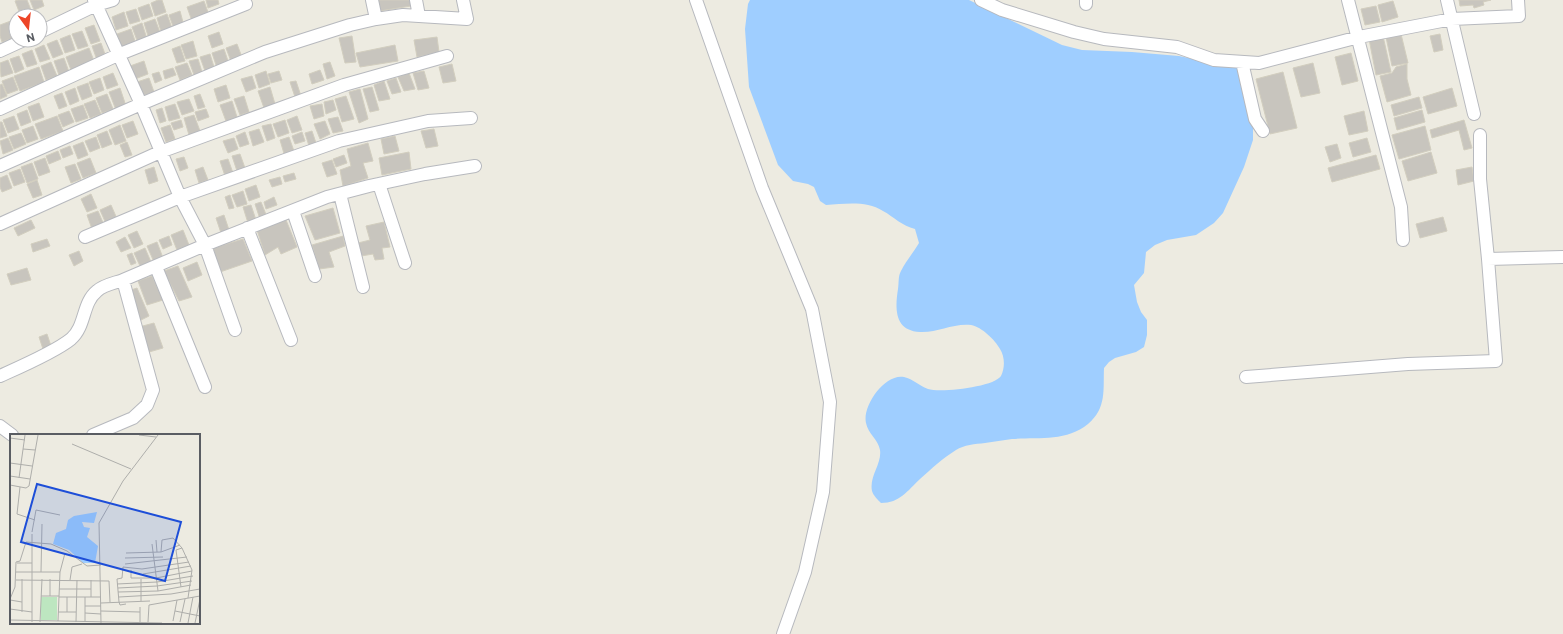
<svg xmlns="http://www.w3.org/2000/svg" width="1563" height="634" font-family="Commissioner,sans-serif">
<rect width="100%" height="100%" fill="#edebe1"/>
<path fill="#9fceff" d="M750 0H969L1062 45 1082 50 1132 52 1179 56 1213 63 1238 66 1253 111V140L1244 167 1223 213 1214 223 1196 235 1167 240 1155 245 1146 252 1144 273 1134 285 1137 302 1141 312 1147 320V335L1144 347 1136 352 1115 358 1109 362 1104 368C1103 389 1107 408 1088 424 1066 442 1038 437 1012 439 1003 440 994 442 985 443 975 444 964 445 956 450 943 458 931 469 920 479 907 491 900 503 881 503 878 500 873 495 872 491 869 476 882 464 880 450 878 439 868 434 866 423 862 406 885 373 904 377 913 379 920 386 928 389 941 393 994 387 1001 376 1005 368 1005 357 1000 349 995 340 982 327 971 325 953 323 937 333 920 332 894 331 895 308 898 289 899 283 898 276 901 271 906 261 913 253 919 243L915 229C902 226 894 217 883 211 866 200 844 204 826 205L820 201 814 187 808 184 793 181 778 165 749 87 745 29 748 4Z"/>
<path fill="#c8c5be" stroke="#d2cebf" d="M18 0H27L31 10 20 14 15 1Z
M30 0H42L44 6 34 10Z
M158 0H162L166 12 155 16 151 3Z
M206 0H218L219 4 208 8Z
M377 0H410L411 6 379 11Z
M1459 0H1491L1483 2 1484 5 1474 8 1473 5 1460 6Z
M204 1 209 15 192 21 187 7Z
M1393 1 1398 17 1382 22 1378 5Z
M149 4 153 16 142 20 138 8Z
M1376 6 1380 22 1365 25 1361 9Z
M136 9 140 21 130 24 126 12Z
M180 11 184 26 174 29 169 15Z
M124 12 128 26 116 30 112 17Z
M167 14 173 31 162 35 157 18Z
M16 19V37L2 42 0 36V25Z
M155 19 161 35 149 39 144 23Z
M142 23 147 39 138 43 132 27Z
M94 25 100 41 91 44 85 28Z
M131 29 136 44 122 49 117 34Z
M82 31 88 46 78 49 72 34Z
M219 32 223 44 212 48 208 36Z
M1401 34 1408 63 1392 66 1386 37Z
M1440 34 1443 50 1434 52 1430 36Z
M70 35 75 50 65 53 60 39Z
M352 36 356 62 345 63 339 38Z
M1383 36 1391 72 1376 75 1369 39Z
M437 37 439 52 417 57 414 40Z
M57 40 63 54 53 58 47 44Z
M193 41 197 56 186 59 181 45Z
M101 43 106 57 97 60 92 46Z
M237 44 243 60 232 64 226 48Z
M44 45 50 59 40 62 35 49Z
M395 45 398 61 360 67 356 53Z
M180 46 185 61 177 63 172 49Z
M89 48 94 61 71 70 66 57Z
M224 49 229 64 217 68 212 53Z
M32 50 37 64 27 67 22 54Z
M1351 53 1358 81 1342 85 1335 57Z
M210 54 214 67 205 71 200 57Z
M19 56 24 69 15 73 10 59Z
M64 58 69 72 59 75 54 61Z
M198 59 202 72 194 75 189 61Z
M8 60 13 73 1 77 0 63Z
M144 61 148 74 135 79 130 66Z
M51 62 57 76 46 80 41 66Z
M330 62 335 76 327 79 323 64Z
M187 63 192 75 180 80 175 67Z
M1313 63 1320 93 1301 97 1293 68Z
M452 64 456 81 443 83 439 67Z
M1407 64V79L1411 95 1387 102 1380 76 1392 73 1396 67Z
M39 67 44 82 20 91 14 76Z
M173 68 176 75 165 79 163 71Z
M320 70 324 80 312 84 309 74Z
M266 71 270 84 259 88 255 75Z
M279 71 282 80 271 83 268 74Z
M424 71 429 88 418 90 413 73Z
M159 72 162 80 155 83 152 74Z
M1283 72 1297 128 1270 134 1256 79Z
M113 73 118 85 107 89 103 77Z
M409 73 415 89 404 91 398 77Z
M252 76 256 88 246 92 241 79Z
M13 77 18 90 7 94 2 81Z
M100 78 104 90 94 94 89 82Z
M149 78 154 92 142 96 137 82Z
M396 78 401 92 392 94 387 81Z
M296 81 301 96 295 97 290 82Z
M384 81 390 99 379 101 374 85Z
M88 83 92 96 82 100 77 87Z
M2 84 7 96 0 99V85Z
M226 85 230 98 218 102 214 89Z
M270 87 275 104 264 108 258 91Z
M372 87 379 110 370 112 363 89Z
M75 88 79 101 70 105 65 92Z
M120 88 126 106 116 110 109 92Z
M1452 88 1457 106 1428 114 1423 97Z
M360 89 368 119 359 123 349 92Z
M62 93 67 106 59 109 54 96Z
M107 94 113 109 102 113 96 98Z
M200 94 205 107 198 109 194 96Z
M244 96 249 112 240 115 234 99Z
M346 96 354 119 342 122 335 99Z
M1419 97 1422 108 1394 116 1391 105Z
M189 99 194 111 182 115 177 102Z
M95 100 101 114 90 118 84 104Z
M333 100 336 110 326 114 324 102Z
M232 101 237 117 226 121 220 105Z
M39 103 44 117 33 121 28 107Z
M175 104 180 118 169 121 165 107Z
M322 104 324 116 314 119 310 106Z
M83 105 88 118 76 122 71 109Z
M162 108 166 121 160 123 156 110Z
M206 109 209 117 198 121 195 112Z
M27 110 31 122 21 126 17 114Z
M1422 110 1425 122 1397 130 1394 118Z
M69 111 74 122 63 127 58 115Z
M1364 111 1368 131 1349 135 1344 116Z
M194 115 200 131 189 135 184 118Z
M14 116 19 129 8 133 3 120Z
M57 116 63 131 41 139 35 124Z
M297 116 302 130 292 133 287 120Z
M338 117 343 131 333 133 328 119Z
M181 120 183 127 174 130 171 123Z
M285 120 289 133 278 137 273 124Z
M1464 120 1472 148 1464 150 1459 130 1432 138 1430 130Z
M133 121 138 134 127 138 122 125Z
M325 121 330 134 320 139 314 124Z
M0 122H2L7 136 0 138Z
M271 124 275 138 267 141 262 126Z
M120 125 126 141 115 145 109 130Z
M170 125 175 139 166 142 161 128Z
M33 126 38 139 27 143 22 130Z
M1425 126 1431 150 1399 159 1392 135Z
M259 129 264 142 253 146 249 132Z
M434 129 438 146 426 148 421 131Z
M107 131 112 144 102 148 97 135Z
M312 131 316 143 309 146 305 133Z
M245 132 249 144 240 147 236 136Z
M302 132 305 141 295 144 292 136Z
M21 133 26 144 14 149 9 137Z
M395 136 399 151 384 154 381 139Z
M96 137 100 148 90 152 85 141Z
M289 137 295 154 285 157 280 140Z
M8 138 13 150 3 154 0 141Z
M234 138 238 149 228 153 223 141Z
M1367 138 1371 152 1353 157 1349 143Z
M83 142 88 155 78 159 73 146Z
M127 142 132 155 125 157 120 145Z
M368 143 373 161 363 163 368 178 343 186 340 170 351 166 347 149Z
M1337 144 1341 158 1330 162 1325 147Z
M70 146 73 154 63 158 60 150Z
M58 151 61 159 49 164 46 156Z
M409 152 411 169 382 175 379 158Z
M1431 152 1437 173 1408 181 1402 161Z
M240 154 245 168 237 171 232 156Z
M344 155 347 163 336 167 333 159Z
M1376 155 1380 169 1332 182 1328 168Z
M184 157 188 168 180 171 176 159Z
M45 158 50 172 39 176 34 162Z
M90 158 96 173 83 178 77 163Z
M228 159 233 173 225 176 220 161Z
M332 160 337 174 327 177 322 163Z
M32 163 38 179 27 183 21 167Z
M75 164 81 179 71 183 65 167Z
M154 167 158 181 149 184 145 170Z
M203 167 208 180 199 183 195 170Z
M1472 167 1474 181 1458 185 1456 170Z
M20 169 25 182 14 186 9 173Z
M294 173 296 179 285 182 283 176Z
M7 175 12 188 2 192 0 187V178Z
M280 177 282 184 272 187 269 180Z
M37 180 42 195 33 198 27 184Z
M256 185 260 197 249 201 245 189Z
M243 191 247 204 237 207 232 195Z
M91 194 97 208 87 212 81 199Z
M230 195 234 208 229 209 225 197Z
M274 197 277 205 266 209 264 202Z
M261 202 267 217 260 219 255 204Z
M111 205 118 221 107 226 100 210Z
M251 205 256 220 248 223 243 207Z
M333 208 340 233 315 240 305 216Z
M98 211 104 225 92 229 87 215Z
M224 215 229 230 221 233 216 218Z
M1443 217 1447 231 1420 238 1416 224Z
M31 220 35 228 18 236 14 228Z
M286 220 297 247 281 254 278 247 265 255 257 230Z
M384 222 390 247 382 248 384 259 375 260 373 254 361 256 358 243 370 240 366 226Z
M183 230 189 245 177 250 171 235Z
M137 231 143 244 134 248 128 235Z
M169 236 172 245 163 249 159 240Z
M343 236 345 246 329 252 334 267 319 269 312 245Z
M125 237 131 248 121 252 116 242Z
M47 239 50 246 33 252 31 244Z
M243 239 252 261 220 272 210 249Z
M157 242 163 258 154 262 147 246Z
M145 248 151 262 140 266 134 253Z
M79 251 83 261 74 266 69 255Z
M132 253 136 263 131 265 127 255Z
M197 262 202 275 188 281 183 268Z
M178 266 192 297 179 301 164 271Z
M27 268 31 280 11 285 7 274Z
M152 276 163 300 147 305 138 281Z
M137 288 149 316 139 321 128 291Z
M154 323 163 348 149 352 139 327Z
M47 334 51 346 43 349 39 337Z"/>
<g fill="none" stroke-linecap="round" stroke-linejoin="round">
<defs>
<path id="street" d="M94 0 141 104 180 197 205 245 235 330
M372 0 376 19
M416 0 419 16
M696 0 762 188 812 309 830 402 823 492 805 572 783 634
M981 0 1002 10 1074 32 1104 39 1177 47 1214 60 1259 63 1359 37 1452 19 1519 16 1518 0
M1348 0 1401 207 1403 240
M1447 0 1474 114
M1086 4V0
M40 32 96 5 113 0
M0 51 24 40
M1242 62 1255 119 1263 131
M0 109 120 54 246 4
M0 166 141 104 265 52 350 25 376 19 403 15 467 19 463 0
M379 184 405 263
M340 194 363 287
M293 211 315 276
M0 224 160 152 344 85 447 56
M247 228 291 340
M85 237 180 197 339 141 428 121 471 118
M1488 259 1563 257
M156 267 205 387
M0 376C20 367 55 352 71 339 86 326 82 303 97 291 103 285 115 283 123 280
M1246 377 1408 364 1496 361 1488 259 1480 179V135
M0 426 12 435
M93 435 133 418 147 405 153 390 123 280 205 245 327 197 369 186 425 174 475 166"/>
</defs>
<use href="#street" stroke="#b7b9be" stroke-width="14"/>
<use href="#street" stroke="#fff" stroke-width="12"/>
</g>
<g transform="translate(10 434)">
<rect width="190" height="190" fill="#edebe1"/>
<path d="M31 163H47V186H31Z" fill="#bde6c0"/>
<path d="M87 78 84 89 72 88 74 93 80 94 77 103 88 112 85 129H73L59 116 43 110 46 99 56 95 58 86 64 82Z" fill="#9fceff"/>
<path fill="none" stroke="#aeaeab" stroke-width="1" d="M129 1 146 3M0 4 15 6M62 10 121 35M13 15 25 16M0 29 22 32M0 42 20 45M9 44 15 1M0 51 16 54 19 52 28 1M10 53 7 80 25 86M22 98 26 76 50 81M146 106 147 118M142 110 148 157M151 118 170 111M116 119 151 118 152 106 163 104 172 114 182 136 178 164M115 124 153 123M7 129H22M115 130 177 123M121 136V144H146L182 137M6 138H50M31 138 32 90M133 140 181 132M131 145V167M6 146 99 147 100 168M60 146 62 133 72 130M107 150 147 148 183 142M171 153 166 116 172 114M108 154 147 152 182 147M49 155H81M108 158 148 157 181 151M31 162H49M40 162V145M49 163H91M81 163V146M109 163 161 160 190 155M0 165 5 153 6 128 10 127 16 108 41 110 57 117 77 132 91 131M0 166 12 168M91 169 140 167M116 170 110 171 109 168 107 145 112 144 113 133 132 135 179 128M75 172H91M130 173V188M0 175 22 178M91 177 130 178M165 177 190 182M12 178V145M48 178H66M57 178V163M75 179 91 180M0 186 152 189M48 187 50 138 55 119M163 187 167 166M22 188V100M30 188 32 145M66 188 67 146M75 188V163M138 188 139 171 190 162M170 188 175 165M91 189 89 89 113 47 148 1M178 189 183 163M185 189 190 165"/>
<path fill="#1d4ed8" fill-opacity="0.15" stroke="#1d4ed8" stroke-width="2" d="M27 50 171 88 155 147 11 108Z"/>
<rect width="190" height="190" fill="none" stroke="#5a5d63" stroke-width="2"/>
</g>
<g transform="translate(28 28) rotate(165)"><circle r="19" fill="#ffffff" stroke="#bdbec1"/>
<path d="M0-3L7 15L0 10L-7 15Z" fill="#ed4527"/>
<text y="-6" font-size="11" font-weight="bold" text-anchor="middle" fill="#5a5d63">N</text>
</g>
</svg>
